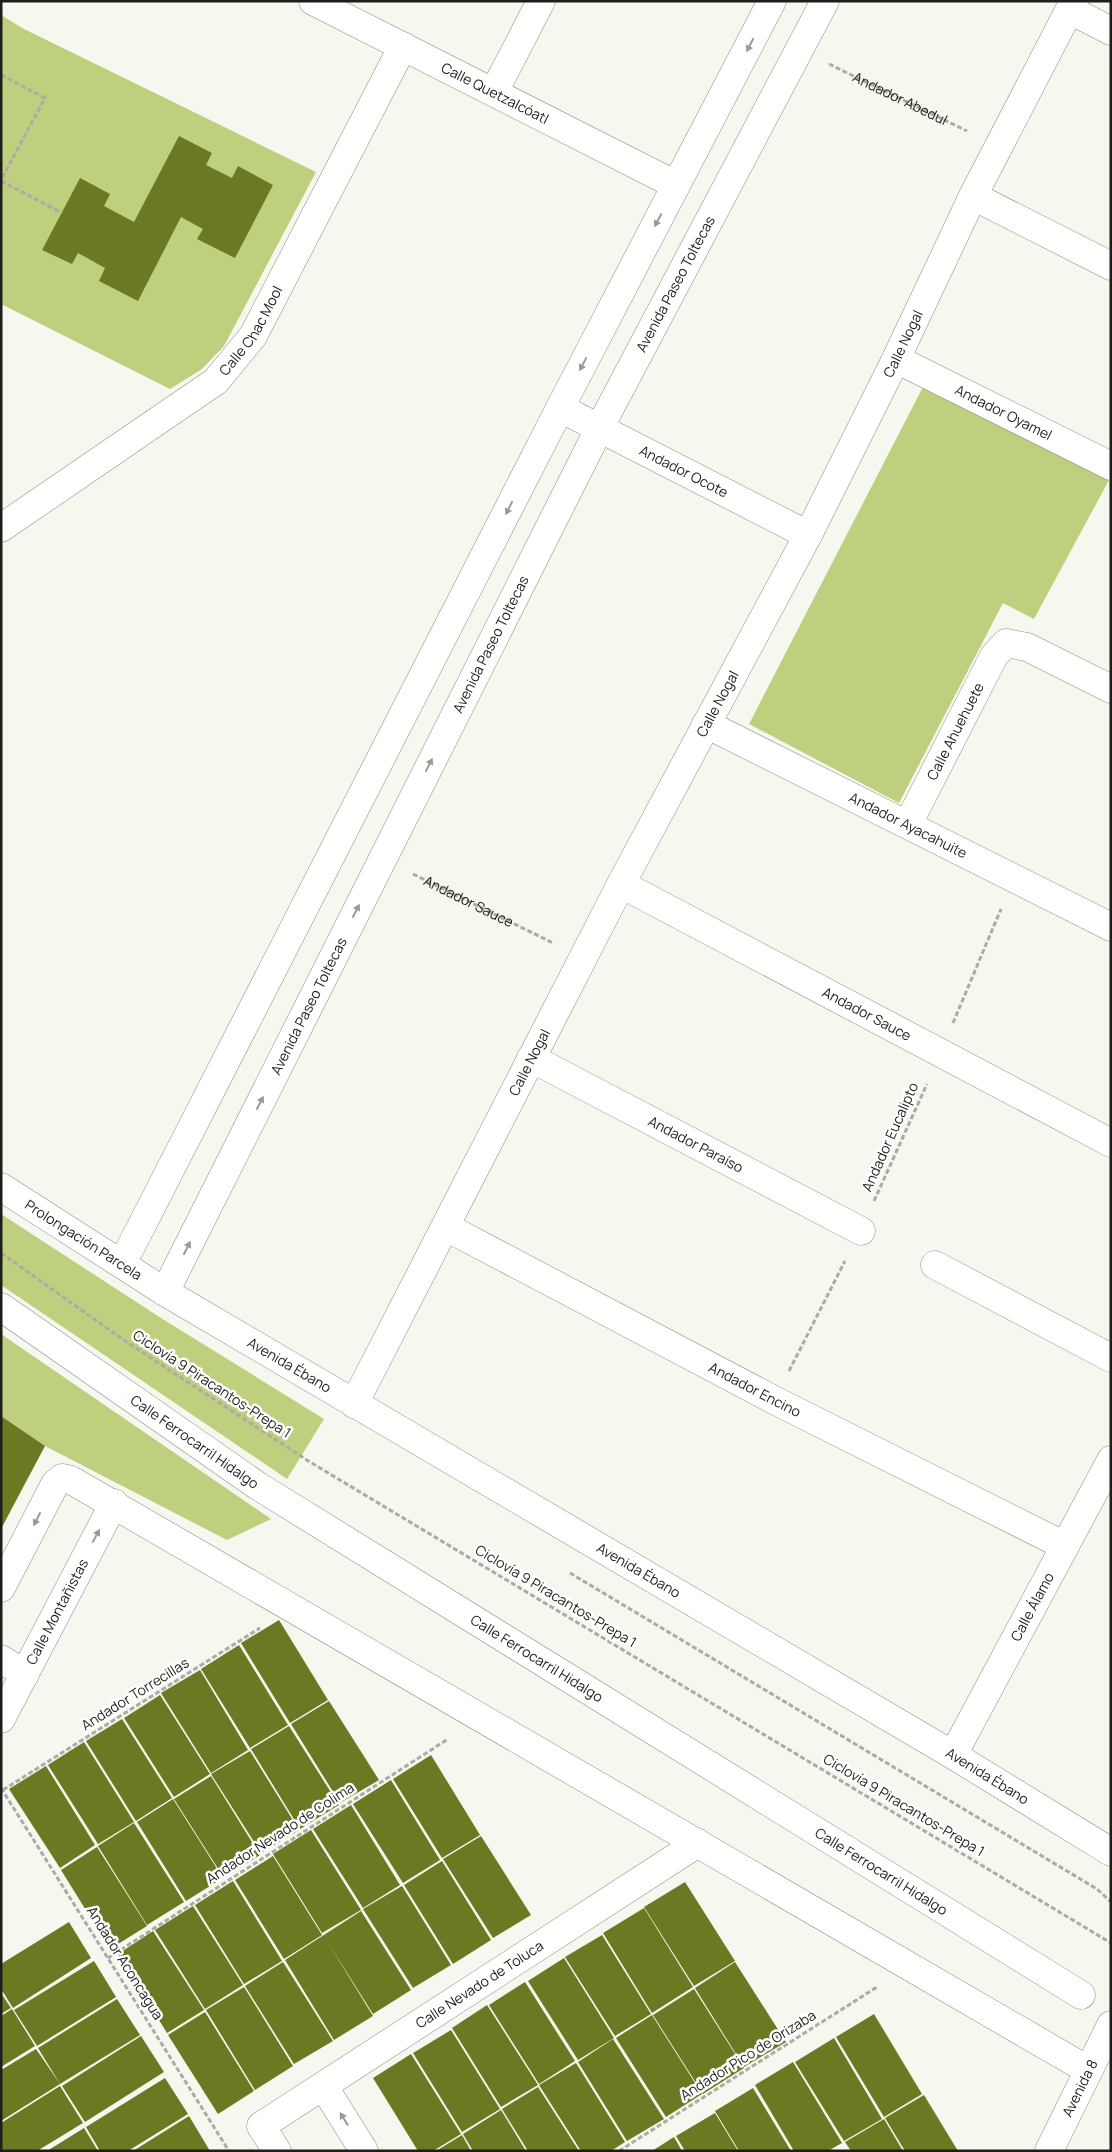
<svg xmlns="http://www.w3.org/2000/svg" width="1112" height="2152" font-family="Manrope,sans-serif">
<rect width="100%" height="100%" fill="#f5f8ee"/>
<path fill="#bed07d" d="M1 15 24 29 316 172 224 346 202 369 170 389 1 304Z
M924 385 1109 480 1034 619 1003 603 899 803 749 724Z
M1 1214 161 1318 324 1419 287 1479 1 1285Z
M1 1334 271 1519 227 1540 43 1445 1 1416Z"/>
<path fill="#6a7a22" d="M179 136 212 153 206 165 232 178 238 166 273 185 235 258 197 239 203 229 181 217 138 301 99 281 105 268 78 253 72 264 42 250 80 178 110 194 104 206 134 222Z
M1 1416 45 1446 1 1529Z
M279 1620 328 1700 290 1723 241 1643Z
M239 1645 288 1725 250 1748 201 1669Z
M200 1670 248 1750 211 1773 161 1693Z
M160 1695 210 1774 174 1797 124 1718Z
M329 1701 379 1780 340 1803 291 1724Z
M122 1719 172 1798 136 1821 86 1741Z
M289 1726 339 1805 300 1829 251 1749Z
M84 1742 134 1822 98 1844 48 1765Z
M250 1751 299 1830 261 1853 211 1774Z
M431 1755 480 1835 442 1858 393 1779Z
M46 1766 95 1845 60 1868 9 1789Z
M211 1776 260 1855 224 1878 174 1799Z
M391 1780 440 1860 403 1883 353 1804Z
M173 1799 223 1878 186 1901 137 1822Z
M351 1805 400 1885 363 1908 313 1829Z
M134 1823 184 1902 147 1925 98 1846Z
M311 1830 361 1910 322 1933 273 1854Z
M481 1836 531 1915 493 1938 443 1859Z
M97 1847 147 1926 110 1949 61 1870Z
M273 1856 322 1935 284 1959 235 1880Z
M442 1861 491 1940 453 1964 404 1885Z
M233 1881 282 1961 244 1984 195 1905Z
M685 1882 735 1961 694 1986 644 1907Z
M402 1886 451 1965 413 1988 363 1909Z
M193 1906 243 1985 205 2009 155 1930Z
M644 1908 693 1987 652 2013 603 1933Z
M361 1911 411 1990 373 2014 327 1941 373 2016 334 2040 285 1960Z
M69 1922 91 1958 13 2008 1 1989V1964Z
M153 1931 204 2010 167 2033 118 1954Z
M602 1935 651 2014 615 2036 565 1957Z
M564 1958 614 2038 578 2060 528 1981Z
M94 1961 116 1997 37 2046 14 2010Z
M283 1962 333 2041 294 2064 245 1986Z
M735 1962 786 2042 744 2067 695 1988Z
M525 1982 575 2061 539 2084 489 2005Z
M244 1987 293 2066 255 2090 206 2010Z
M694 1989 744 2068 703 2094 653 2015Z
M1 1993 11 2008 1 2014Z
M117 1999 140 2035 60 2084 38 2048Z
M487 2005 538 2085 501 2107 452 2028Z
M12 2009 35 2046 1 2067V2016Z
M205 2012 254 2091 218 2114 168 2035Z
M874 2014 922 2094 884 2117 836 2037Z
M652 2015 702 2094 666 2117 616 2038Z
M451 2030 500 2109 462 2132 413 2053Z
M141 2036 164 2072 85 2122 62 2086Z
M834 2038 882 2119 844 2141 795 2062Z
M613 2039 664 2119 627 2141 578 2062Z
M36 2049 60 2084 1 2121V2070Z
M411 2054 461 2134 433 2151H418L373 2078Z
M793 2062 842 2143 828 2151H794L755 2085Z
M576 2063 625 2142 611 2151H581L539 2085Z
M165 2078 188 2114 128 2151H100L86 2127Z
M60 2086 83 2123 37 2151H1V2123Z
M538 2087 579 2151H528L502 2109Z
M753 2088 791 2151H739L715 2111Z
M924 2095 958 2151H905L885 2118Z
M501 2110 526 2151H473L463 2134Z
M715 2113 738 2151H685L676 2136Z
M189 2116 210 2151H133Z
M884 2119 903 2151H851L845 2142Z
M84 2128 98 2151H47Z
M462 2135 471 2151H436Z
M674 2137 682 2151H652Z"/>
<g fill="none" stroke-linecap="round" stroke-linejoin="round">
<defs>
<g id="minor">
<path id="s3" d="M313 1 676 185"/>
<path d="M1070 10 1111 31"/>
<path d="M494 92 541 1"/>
<path d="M973 196 1111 266"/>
<path id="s4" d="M896 359 1111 466"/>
<path id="s5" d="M560 408 808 535"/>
<path id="s6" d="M1 528 216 381 253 336 403 46"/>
<path id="s7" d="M706 724 1111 927"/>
<path id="s8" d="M908 824 994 656 1006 643 1027 647 1111 689"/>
<path id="s9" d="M621 884 1111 1143"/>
<path id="s10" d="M531 1058 861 1231"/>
<path id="s11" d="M1 1187 165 1292 953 1755 1111 1852"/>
<path id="s12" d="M446 1227 774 1400 1065 1546"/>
<path d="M122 1264 560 408 772 1"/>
<path d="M935 1265 1111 1358"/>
<path id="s13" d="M165 1292 600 427 825 1"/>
<path id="s14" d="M1 1307 258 1486 1081 1995"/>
<path id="s15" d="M354 1404 621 884 808 535 896 359 973 196 1074 1"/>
<path d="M1 1588 55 1484 62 1478 71 1480 1088 2070"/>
<path d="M1 1659 25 1674"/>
<path id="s16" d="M1 1719 114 1503"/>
<path id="s17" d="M953 1755 1111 1460"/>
<path d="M324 2087 364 2151"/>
<path id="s18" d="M277 2151 261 2126 698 1843"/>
<path id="s19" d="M1049 2151 1111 2025"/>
</g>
</defs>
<use href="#minor" stroke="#8b8e85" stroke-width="29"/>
<g stroke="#aaaca5" stroke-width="3" stroke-dasharray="5 2.5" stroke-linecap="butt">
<path id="s1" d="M829 64 967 131"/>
<path d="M1 75 45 98 1 180"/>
<path d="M1 181 62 213"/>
<path id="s2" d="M413 874 553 943"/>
<path d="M953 1023 1001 909"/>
<path d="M874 1201 927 1084"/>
<path d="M1 1253 128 1343 310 1462 1111 1943"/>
<path d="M789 1371 845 1261"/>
<path d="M570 1573 1097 1889 1111 1902"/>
<path d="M1 1788 229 2151"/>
<path d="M3 1790 260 1628"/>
<path d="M108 1958 448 1739"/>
<path d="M619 2151 877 1987"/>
</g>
<use href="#minor" stroke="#fff" stroke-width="28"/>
</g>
<defs><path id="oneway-solid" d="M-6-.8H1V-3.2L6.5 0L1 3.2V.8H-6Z" transform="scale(1.25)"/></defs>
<g fill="#999998">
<use href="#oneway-solid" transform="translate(750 45) rotate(117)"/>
<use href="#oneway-solid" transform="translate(658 220) rotate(118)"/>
<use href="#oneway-solid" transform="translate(583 364) rotate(118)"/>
<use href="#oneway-solid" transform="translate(509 508) rotate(117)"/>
<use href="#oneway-solid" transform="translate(429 765) rotate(-63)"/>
<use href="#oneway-solid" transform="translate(356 911) rotate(-63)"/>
<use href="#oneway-solid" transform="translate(260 1103) rotate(-63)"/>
<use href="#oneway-solid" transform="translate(187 1248) rotate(-63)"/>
<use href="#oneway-solid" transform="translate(37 1519) rotate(117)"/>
<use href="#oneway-solid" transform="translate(96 1536) rotate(-62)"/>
<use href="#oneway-solid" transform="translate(344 2119) rotate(-122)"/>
</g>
<g text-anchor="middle" stroke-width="5" stroke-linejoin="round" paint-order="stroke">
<g font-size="14" fill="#1d1d1a" stroke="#fff">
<text dy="5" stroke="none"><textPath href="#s3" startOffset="204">Calle Quetzalcóatl</textPath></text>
<text dy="5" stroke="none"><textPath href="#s1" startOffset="79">Andador Abedul</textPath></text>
<text dy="5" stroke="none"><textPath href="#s13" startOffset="1130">Avenida Paseo Toltecas</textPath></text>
<text dy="5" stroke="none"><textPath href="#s6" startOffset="322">Calle Chac Mool</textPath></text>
<text dy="5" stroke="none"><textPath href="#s15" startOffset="1194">Calle Nogal</textPath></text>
<text dy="5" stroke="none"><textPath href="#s4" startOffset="120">Andador Oyamel</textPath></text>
<text dy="5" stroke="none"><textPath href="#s5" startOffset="139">Andador Ocote</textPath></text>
<text dy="5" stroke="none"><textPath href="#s13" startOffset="725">Avenida Paseo Toltecas</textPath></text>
<text dy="5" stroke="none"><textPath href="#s15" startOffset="789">Calle Nogal</textPath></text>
<text dy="5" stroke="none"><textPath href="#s8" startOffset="104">Calle Ahuehuete</textPath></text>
<text dy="5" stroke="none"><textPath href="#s7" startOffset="226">Andador Ayacahuite</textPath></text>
<text dy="5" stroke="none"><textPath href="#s2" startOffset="62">Andador Sauce</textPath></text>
<text dy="5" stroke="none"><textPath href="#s13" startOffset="320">Avenida Paseo Toltecas</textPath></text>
<text dy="5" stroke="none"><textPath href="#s9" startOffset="278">Andador Sauce</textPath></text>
<text dy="5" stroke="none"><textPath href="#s15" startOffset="384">Calle Nogal</textPath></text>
<text transform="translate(890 1137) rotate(-66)" y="5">Andador Eucalipto</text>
<text dy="5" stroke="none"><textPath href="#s10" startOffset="186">Andador Paraíso</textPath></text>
<text dy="5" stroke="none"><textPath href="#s11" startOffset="98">Prolongación Parcela</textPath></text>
<text dy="5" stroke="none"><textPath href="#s11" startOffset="339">Avenida Ébano</textPath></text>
<text transform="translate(212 1384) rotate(33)" y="5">Ciclovía 9 Piracantos-Prepa 1</text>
<text dy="5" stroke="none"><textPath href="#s12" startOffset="349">Andador Encino</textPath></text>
<text dy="5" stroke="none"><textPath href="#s14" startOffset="236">Calle Ferrocarril Hidalgo</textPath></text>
<text dy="5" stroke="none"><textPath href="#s11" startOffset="744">Avenida Ébano</textPath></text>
<text transform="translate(556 1596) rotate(31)" y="5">Ciclovía 9 Piracantos-Prepa 1</text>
<text dy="5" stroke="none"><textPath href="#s17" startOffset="168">Calle Álamo</textPath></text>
<text dy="5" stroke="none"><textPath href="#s16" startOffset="121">Calle Montañistas</textPath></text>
<text dy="5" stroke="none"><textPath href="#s14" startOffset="641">Calle Ferrocarril Hidalgo</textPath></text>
<text transform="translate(135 1694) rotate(-32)" y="5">Andador Torrecillas</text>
<text dy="5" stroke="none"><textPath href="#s11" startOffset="1149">Avenida Ébano</textPath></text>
<text transform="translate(904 1805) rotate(31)" y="5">Ciclovía 9 Piracantos-Prepa 1</text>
<text transform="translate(280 1833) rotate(-33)" y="5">Andador Nevado de Colima</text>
<text dy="5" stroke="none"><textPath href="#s14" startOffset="1046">Calle Ferrocarril Hidalgo</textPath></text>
<text transform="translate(125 1963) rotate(58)" y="5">Andador Aconcagua</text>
<text dy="5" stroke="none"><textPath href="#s18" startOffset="290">Calle Nevado de Toluca</textPath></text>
<text transform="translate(748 2055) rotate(-32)" y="5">Andador Pico de Orizaba</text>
<text dy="5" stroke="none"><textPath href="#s19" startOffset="70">Avenida 8</textPath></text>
</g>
</g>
<rect width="1112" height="2152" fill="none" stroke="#1d1d1a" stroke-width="5"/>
</svg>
